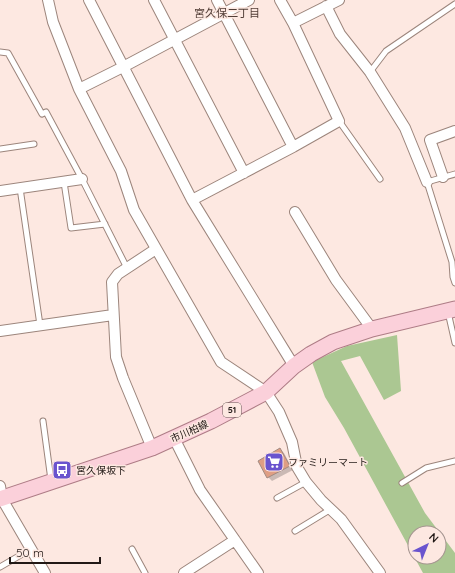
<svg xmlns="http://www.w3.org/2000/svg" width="455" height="573" font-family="Quicksand,'Noto Sans JP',sans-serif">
<rect width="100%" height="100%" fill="#fde8e1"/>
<path fill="#abc792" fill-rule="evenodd" d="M397 335 401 391 384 400 360 356 341 361 425 513 455 553V573H423L344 428 325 397 312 362 347 346ZM415 533H439V557H415Z"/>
<path fill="#0003" d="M280 449 284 453 293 470 272 481 268 477Z"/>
<path fill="#df9e84" stroke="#a18a81" d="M280 448 290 466 267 478 258 461Z"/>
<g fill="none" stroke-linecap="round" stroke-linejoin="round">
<defs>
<path id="service" d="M0 52 8 53 42 114 46 112 82 179 127 268
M370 72 386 51 455 4
M339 121 380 179
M0 149 34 144
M455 174 427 182 452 262 453 277 455 283
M64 182 71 228 105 224
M20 188 40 325
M448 312 455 343
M43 421 51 480
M402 483 426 468 455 461
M277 498 306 482
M295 531 331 509
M132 549 145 573
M0 567 31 549"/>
<path id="minor" d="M48 0 53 22 79 89 121 171 134 210 221 362 266 392 279 412 292 442 297 467 306 482 321 500 341 519 380 573
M89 0 192 200 294 366
M154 0 244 173
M217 0 293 147
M326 6 340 34 370 72 405 128 427 182
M293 23 339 0
M79 89 123 67 249 0
M443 177 430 140 455 131
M0 191 82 179
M192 200 293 147 339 121 293 23 280 0
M295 212 336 280 372 329
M0 331 113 315
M174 438 200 490 258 573
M152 448 123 378 116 357 112 282 118 274 156 249
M0 486 2 499 45 573
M184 573 235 540"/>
<path id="primary" d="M0 499 152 448 211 421 266 392 294 366 311 354 333 342 372 329 455 309"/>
</defs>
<use href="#service" stroke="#9c857c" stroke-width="7"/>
<use href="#minor" stroke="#9c857c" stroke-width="12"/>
<use href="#primary" stroke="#ae7c86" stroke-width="17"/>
<use href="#service" stroke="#fff" stroke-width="5"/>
<use href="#minor" stroke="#fff" stroke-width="10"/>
<use href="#primary" stroke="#fbd0da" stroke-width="15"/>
</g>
<defs>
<symbol id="supermarket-square" viewBox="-11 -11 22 22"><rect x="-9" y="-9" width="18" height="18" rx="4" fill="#6a54ce" stroke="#fde8e1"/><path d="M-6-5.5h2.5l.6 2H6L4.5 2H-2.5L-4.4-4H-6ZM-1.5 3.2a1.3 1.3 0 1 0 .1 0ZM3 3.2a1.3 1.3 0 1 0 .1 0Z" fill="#fff"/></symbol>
<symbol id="bus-square" viewBox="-11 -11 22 22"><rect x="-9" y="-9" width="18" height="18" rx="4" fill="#6a54ce" stroke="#fde8e1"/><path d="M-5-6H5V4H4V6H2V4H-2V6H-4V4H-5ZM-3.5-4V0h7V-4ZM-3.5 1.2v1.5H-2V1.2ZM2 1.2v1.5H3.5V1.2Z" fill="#fff"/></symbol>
</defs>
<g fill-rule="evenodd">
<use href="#supermarket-square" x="263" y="451" width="22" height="22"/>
<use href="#bus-square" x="51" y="459" width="22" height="22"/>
</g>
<g text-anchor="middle" stroke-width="3" stroke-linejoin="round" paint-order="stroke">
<rect fill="#fde8e1" stroke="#645753" stroke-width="1" x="223" y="403" width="18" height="14" rx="3"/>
<g font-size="9" font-weight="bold" fill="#221916">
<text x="232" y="413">51</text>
</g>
<g font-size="10" fill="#221916" stroke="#fde8e1">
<text transform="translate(189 431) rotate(-24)" y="4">市川柏線</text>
</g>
<g font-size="10" fill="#221916" stroke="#fde8e1" text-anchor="start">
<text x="288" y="466">ファミリーマート</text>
<text x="76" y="474">宮久保坂下</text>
</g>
<g font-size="11" fill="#513d36" stroke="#fde8e1">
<text x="227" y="17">宮久保二丁目</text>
</g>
</g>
<g transform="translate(427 545) rotate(43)"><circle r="19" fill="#fde8e1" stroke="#a59590"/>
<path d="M0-3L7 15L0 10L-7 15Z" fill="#6a54ce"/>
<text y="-6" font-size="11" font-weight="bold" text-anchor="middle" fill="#221916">N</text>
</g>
<path d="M10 557v6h90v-6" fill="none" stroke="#221916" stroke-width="2"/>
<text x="16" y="557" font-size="12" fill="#221916" stroke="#fde8e1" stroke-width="3" paint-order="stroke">50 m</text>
</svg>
